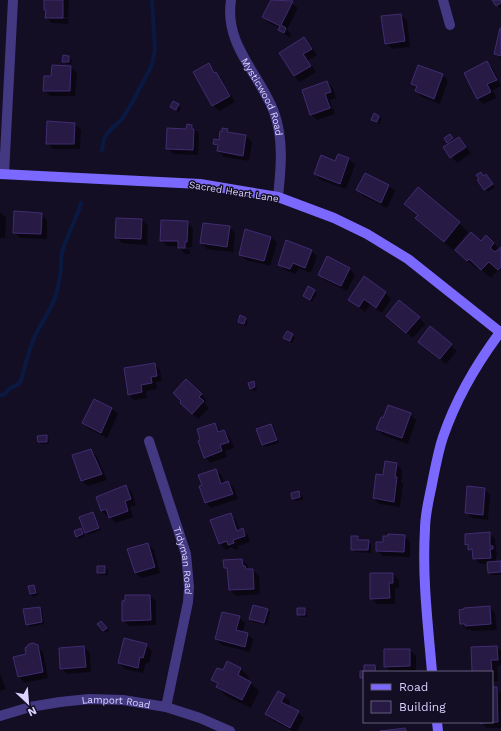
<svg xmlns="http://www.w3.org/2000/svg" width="501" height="731" font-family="'Work Sans',sans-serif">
<rect width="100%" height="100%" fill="#140e24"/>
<path fill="#0007" fill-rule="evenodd" d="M45 0H69L68 24 52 23 46 17 47 11 45 9ZM51 17H68V19H51Z
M272 0H288L298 8 287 30 291 34 290 38 279 30 280 28 269 23 264 17Z
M493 0H501V9L497 5Z
M401 15 407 21 410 47 392 49 386 43Z
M501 29V59L495 54Z
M304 39 310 44 317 55 308 60 316 72 300 82 294 76 281 53Z
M69 57 72 60 71 64H66L63 61Z
M487 63 493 68 501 86 493 90 496 98 484 104 478 99Z
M208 65 221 79 235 102 219 111 213 105 194 73Z
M71 67 77 73 75 96H50L44 90 52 77Z
M443 75 448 81 440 104 422 97 416 91 417 88 412 84Z
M327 82 333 88 336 98 330 100 332 106 313 113V115L333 108 335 114 317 120 311 114Z
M173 103 181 108 179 112 171 107Z
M375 115 382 119 379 124 372 120Z
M75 124 81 130 80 149H53L47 143Z
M192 126 198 132 199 136 198 155 173 154 167 148Z
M227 130 232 134 246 136 252 142 249 161 224 157 218 151V148L215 144 220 141Z
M452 138 455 141 459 138 471 153 457 163 444 148 450 144 448 142Z
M338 155 349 159 355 165 346 189 321 180 315 174 336 162Z
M481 173 484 176 486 175 495 187 488 192 479 180Z
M365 174 389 186 395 191 387 208 363 196 358 190Z
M405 204 459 223 468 232 453 250 426 227 417 218 419 216Z
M0 212 6 218 5 238H0Z
M41 214 47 220V239L20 238 14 232Z
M142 220 148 226 147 245 122 243 116 237Z
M187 222 193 228 192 247H190V254H185L179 247 167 246 161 240ZM183 247 190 248V250L183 249Z
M229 227 235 233 233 252 207 249 201 243Z
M246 231 271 237 277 243 270 266 246 260 240 254Z
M481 242 494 243 499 249 501 248V272L498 270 491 278 478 267 477 269 465 259Z
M311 250 317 256 311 273 299 268 296 274 285 270 279 264Z
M327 258 350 269 355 275 347 291 325 280 319 274Z
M364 277 386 293 391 299 382 313 370 305 365 312 349 300Z
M314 291 317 293 312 302 304 296Z
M419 318 425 324 413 338 393 322Z
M245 319 248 321 246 326 239 322Z
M430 327 457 351 446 364 419 342Z
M293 335 295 338 292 343 285 338Z
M154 364 160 370 162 381 156 382 157 389 146 391 147 398 134 400 128 394Z
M253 382 256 385 257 390 254 391 251 389 249 383Z
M201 394 207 400 204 403 209 408 198 419 187 409Z
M94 400 112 409 118 414 107 438 89 429 83 423Z
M410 414 416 420 408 444 383 435 377 429Z
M215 424 221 432 224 431 230 437 234 448 225 451 227 457 210 463 205 457Z
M271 425 274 428 279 443 266 447 263 445 258 430Z
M46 437 49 439V444H41L39 442Z
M91 450 97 456 107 480 88 486 82 481Z
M396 464 402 470 401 482 403 484 400 507 379 504 374 498 377 475 384 476Z
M216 470 222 476 224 483 228 482 234 488 238 499 211 508 206 503Z
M126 486 132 492 136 505 130 507 133 517 116 523 109 516 108 517 102 511 98 498Z
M485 489 490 495 488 520 472 518 466 513Z
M299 492 302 495 303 500 296 501 293 498Z
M92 513 95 516 101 530 88 535 86 532Z
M230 514 236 520 240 530H242L248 535 250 542 238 546 239 548 235 550 232 547 226 550 220 544 212 521Z
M80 529 85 536 79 539 77 536Z
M489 533 495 539 496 551 498 555H496V562H501V575H492L489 573 488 564H480L474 558 473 553 466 544Z
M404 536 410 542V557L383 556 377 550 384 543Z
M358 537 361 541H368L371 544V553L354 552 352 549Z
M148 544 154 550 160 573 141 578 135 573Z
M242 560 248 565V570H253L259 576 260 594 236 596 230 590 228 572 225 568Z
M105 567 108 570V575H100L98 573Z
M393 574 399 580V588H395V604H377L371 598Z
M34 586 36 589 38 595 33 597 31 594Z
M150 596 156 601V625L129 626 123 620Z
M490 607 495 613 497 630 472 631 470 629 467 630 461 624Z
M39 608 42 610 44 624 30 627 27 624Z
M304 609 307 612V617H301L298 614Z
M267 610 270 612 267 625 253 622 250 619Z
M239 617 245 623 243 632 247 634 253 639 250 652 222 645 216 639Z
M99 624 104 625 109 631 106 633Z
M146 645 152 651 149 663H146L143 673 125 669 119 663Z
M37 646 43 652 48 678 25 683 19 677 14 657 27 655Z
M84 647 90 653 91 672 67 674 61 668Z
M497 647 501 651V665L497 666 498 681 492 682V672H473Z
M410 650 416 656V672H391L385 666Z
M375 666 378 669V672H364V680L361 678V672H365Z
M241 669 249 677 248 681 259 691 251 708 226 696 217 687 218 685 213 679 223 672Z
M0 673 6 689 0 691Z
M492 688H496L501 693V728H486L481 722H492Z
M284 696 290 702 288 707 298 712 304 718 297 731H293L272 720 266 714Z"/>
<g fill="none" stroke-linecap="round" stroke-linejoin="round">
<path stroke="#0a1942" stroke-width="4" d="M102 150 104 139 108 132 121 120 128 110 152 65 155 49 152 0
M0 395H4L9 389 20 383C25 368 28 351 35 336 41 323 50 311 55 298 58 289 60 277 61 268 61 262 61 257 62 252 67 235 76 220 81 203"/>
</g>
<path fill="#271a45" stroke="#412c71" d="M44 0H63V18H45L46 10H44Z
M271 0 293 1 281 25 286 28 284 33 278 30 280 26 262 17Z
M492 0H501V3L496 6Z
M401 14 405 41 385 44 381 16Z
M500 28H501V56L494 54Z
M304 37 312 49 303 54 311 66 294 76 279 53Z
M63 55 69 56V62H62Z
M487 61 497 80 487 84 491 92 477 99 464 73Z
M209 63 214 73 216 72 230 96 212 106 193 72Z
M52 65 71 66 70 91H43L44 76H51Z
M418 65 443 74 434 99 415 91 417 86 411 84Z
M327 81 331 92 325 94 330 108 310 115 302 90Z
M173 101 179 104 176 110 170 107Z
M374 113 379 116 377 122 371 120Z
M47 121 75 123 74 144H46Z
M187 124 192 125V129H194L193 150 166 149 167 128 186 129Z
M222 128 228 129 227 132 246 135 243 156 217 151 218 145 213 144 214 139 219 140 220 131 222 132Z
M450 134 453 138 447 143 444 138Z
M459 137 466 147 450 158 443 147Z
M338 154 349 158 340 184 314 174 321 155 335 161Z
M481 172 483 176 486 174 493 184 484 190 477 180 479 179 476 175Z
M365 173 389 185 381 203 356 190Z
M418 187 460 222 444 242 415 218 418 215 404 204Z
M14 211 42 213 41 234 13 233Z
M116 218 142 219 141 239 115 238Z
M161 220 188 221 187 242H185V248H178V241H160Z
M203 223 230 226 227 247 200 243Z
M245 229 271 237 264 261 239 255Z
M471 232 481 241 486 235 494 243 490 248 495 252 501 247V267L498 270 489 262 481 270 469 259 467 261 455 250Z
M286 240 312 250 305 268 293 263 290 269 278 265Z
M327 256 350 268 341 286 318 275Z
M364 276 386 292 376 308 364 299 359 307 348 300Z
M308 286 315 290 310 300 303 296Z
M399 300 420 317 406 333 386 316Z
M240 315 246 318 244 324 238 322Z
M430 326 452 344 440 359 418 342Z
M287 331 293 334 290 341 283 338Z
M155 363 157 376 151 377 152 383 141 385 142 392 128 395 124 368Z
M186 379 202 394 199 397 204 401 192 414 180 403 181 401 173 393Z
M254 381 255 387 250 389 248 383Z
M94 399 112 408 101 433 82 423Z
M388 405 411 413 402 438 376 429 381 417 383 418Z
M215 423 218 432 224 430 229 442 220 445 222 451 204 458 198 441 200 440 197 429Z
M271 424 277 440 262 445 256 429Z
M47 435V442H38L37 436Z
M91 449 102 474 81 481 72 455Z
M385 461 397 463 395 477H397L394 502 373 498 376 474 383 475Z
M216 469 221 484 228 481 233 494 205 503 199 486 202 485 198 475Z
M126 485 131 499 125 501 128 511 109 518 106 509 101 511 96 497Z
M467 486 485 488 483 515 465 513Z
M299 491 300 497 292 499 291 493Z
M93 512 99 528 85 533 79 517Z
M231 513 237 531 243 528 245 536 233 540 234 543 228 545 227 541 219 544 210 520Z
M81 528 83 534 76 537 74 531Z
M490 532V546H493V549H490L491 558 473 559 472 549 468 550V544L465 545V534Z
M388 534 405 535 404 552 376 551V542H383V536H388Z
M351 536H358V540H369L368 550H351Z
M148 543 155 567 135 573 127 549Z
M242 559 243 566H245L246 569H253L254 589 229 590 227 568H224L223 560Z
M501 561V572L488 573 487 562Z
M97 566H105V573H97Z
M370 573H393V583H389L390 598 370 599Z
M34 585 36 593 30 594 28 586Z
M125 595H150L151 620 122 621V601L125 600Z
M253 605 268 609 264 623 249 619Z
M490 606 491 624 465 626V624H460L459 610 464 609V608Z
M40 607 42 622 26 625 23 609Z
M297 608H305V615H297Z
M222 612 240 616 236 630 248 633 245 647 215 639Z
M101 621 107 628 103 631 97 624Z
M124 638 147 644 143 658 140 657 138 668 118 663Z
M33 643 38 645 43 672 18 677 13 657 26 654 25 648 29 644Z
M84 646 86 667 60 669 59 648Z
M497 646 498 660H491L492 672H472L471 647Z
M384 649H410V666L384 667Z
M227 661 241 668 238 675 251 682 242 700 216 687 218 683 211 680 217 668 223 670Z
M364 665H375L376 672H364V678H360V671H364Z
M492 687H497L498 722 480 723 492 722Z
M278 691 285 695 281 702 299 711 290 728 265 714Z
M405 728 406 731H380Z"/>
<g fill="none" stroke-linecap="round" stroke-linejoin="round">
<g stroke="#433983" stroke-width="10">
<path id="s1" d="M231 0C224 45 259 73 274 112 284 140 281 168 278 197"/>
<path d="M443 0 450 25"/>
<path d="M4 174 13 0"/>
<path id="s2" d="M149 441 186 554 189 587 188 602 166 707"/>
<path id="s3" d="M0 716 30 707 60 702 89 699 123 700 166 707 200 718 230 731"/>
</g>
<path stroke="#7b69ff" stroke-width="10" d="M0 174 200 184 278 197 334 218 367 234 408 259 500 332
M432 672C428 625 422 577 425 529 425 514 429 499 432 484 435 469 438 452 443 437 456 399 477 363 501 331
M437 722 438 731"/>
</g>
<g text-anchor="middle" stroke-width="3" stroke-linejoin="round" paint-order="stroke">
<g font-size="10" fill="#dbd2ff" stroke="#140e24">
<text dy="4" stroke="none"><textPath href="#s1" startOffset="104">Mysticwood Road</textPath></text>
<text transform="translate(234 191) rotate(9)" y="4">Sacred Heart Lane</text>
<text dy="4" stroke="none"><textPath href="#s2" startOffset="125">Tidyman Road</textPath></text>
<text dy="4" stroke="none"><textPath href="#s3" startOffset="118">Lamport Road</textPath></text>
</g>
</g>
<rect x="363" y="671" width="130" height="52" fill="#140e24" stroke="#645c7c"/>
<rect x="371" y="684" width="20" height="6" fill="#7b69ff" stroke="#645c7c"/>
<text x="399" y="691" font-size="12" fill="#dbd2ff">Road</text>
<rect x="371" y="701" width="20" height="12" fill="#271a45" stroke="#645c7c"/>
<text x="399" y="711" font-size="12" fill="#dbd2ff">Building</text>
<g transform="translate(28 703) rotate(154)" stroke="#140e24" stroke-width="3" paint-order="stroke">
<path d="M0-3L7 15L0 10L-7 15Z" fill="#dbd2ff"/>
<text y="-6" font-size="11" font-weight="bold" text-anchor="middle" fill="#dbd2ff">N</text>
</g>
</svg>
